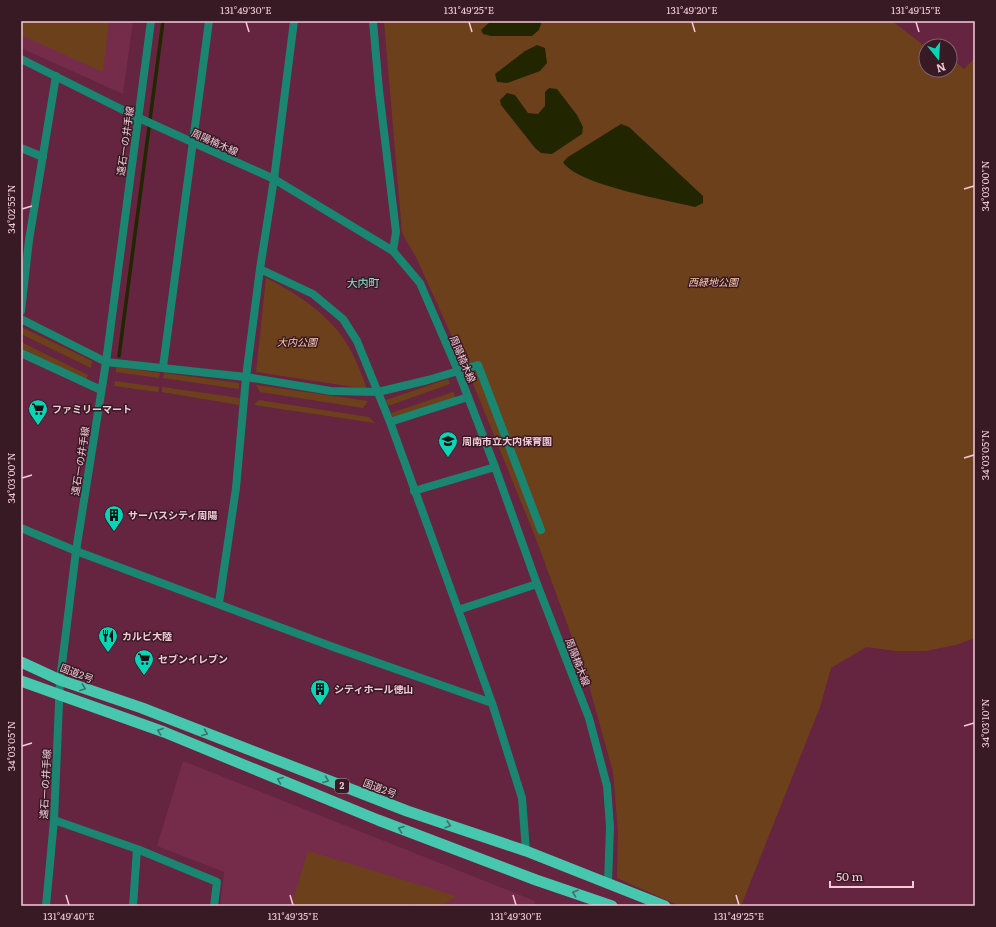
<svg xmlns="http://www.w3.org/2000/svg" width="996" height="927" font-family="Literata,'Noto Sans JP',serif">
<rect width="100%" height="100%" fill="#65243f"/>
<path fill="#752c4b" d="M21 21H133L123 94 21 48Z
M183 761 535 901 534 906H220L224 872 157 846Z"/>
<path fill="#6d401c" d="M21 21H109L103 72 21 35Z
M384 21H892L922 44 926 46V70H950V57L964 69 975 58V638L956 645 926 651H896L866 647 831 668 820 707 741 906H680L617 878 618 831 613 772 586 675 536 539 472 381 416 257 402 233Z
M266 278C296 293 327 313 345 341 355 356 361 373 367 389L256 372Z
M21 327 92 361 91 368 21 334Z
M21 342 88 375 86 380 21 348Z
M116 367 160 373 159 378 116 372Z
M164 373 239 383V389L163 378Z
M448 379 450 384 388 406 386 400Z
M115 381 159 387 158 392 114 386Z
M256 385 368 401 363 408 260 392Z
M162 387 240 398 239 405 162 392Z
M453 392 457 400 394 421 391 413Z
M259 400 369 417 375 423 254 405Z
M308 851 456 896 442 906H418L408 903 406 906H292L295 893Z"/>
<path fill="#212600" d="M491 21H542L539 30 532 36H491L483 34 481 30Z
M537 45 545 48 547 63 540 71 507 83 497 82 495 74 525 51Z
M549 88 557 89 577 115 583 127 582 134 552 154 541 153 535 148 501 105 500 100 507 93 515 95 528 113 538 114 545 106V92Z
M621 124 629 127 703 196V203L695 207C667 200 577 185 563 162L568 157Z"/>
<g fill="none" stroke-linecap="round" stroke-linejoin="round">
<path stroke="#212600" stroke-width="3.5" d="M119 356 163 21"/>
<path stroke="#1a8571" stroke-width="8" d="M21 148 43 157
M260 269 313 294 343 319 357 341 390 422 492 703 522 798 526 851
M21 311 29 240 56 76
M21 353 101 390
M163 367 209 21
M458 371 478 365 541 530
M390 422 468 397
M414 491 495 467
M21 528 76 551 336 648 492 703
M219 603 236 488 246 377 260 269 274 179 294 21
M458 610 537 584
M54 820 137 849 217 882 214 906
M133 906 137 849"/>
<path stroke="#1a8571" stroke-width="8" d="M373 21 379 90 396 232 393 251
M21 59 139 118 274 179 393 251 420 283 458 371 495 467 537 584 589 718 607 786 610 827 608 883
M21 319 106 362 246 377 331 391 378 392 428 380 458 371
M46 906 54 820 60 680 76 551 106 362 151 21"/>
<path stroke="#46c7ae" stroke-width="11" d="M21 662 60 680 142 708 407 811 526 851 665 906
M21 681 164 732 378 820 536 880 612 906"/>
</g>
<defs><path id="oneway-chevron" d="M-2-3.5L2.5 0L-2 3.5" fill="none" stroke-width="1.6" stroke-linecap="round" stroke-linejoin="round"/></defs>
<g stroke="#3f706a">
<use href="#oneway-chevron" transform="translate(83 688) rotate(20)"/>
<use href="#oneway-chevron" transform="translate(160 731) rotate(-160)"/>
<use href="#oneway-chevron" transform="translate(205 733) rotate(21)"/>
<use href="#oneway-chevron" transform="translate(280 780) rotate(-158)"/>
<use href="#oneway-chevron" transform="translate(326 780) rotate(21)"/>
<use href="#oneway-chevron" transform="translate(448 825) rotate(18)"/>
<use href="#oneway-chevron" transform="translate(401 829) rotate(-159)"/>
<use href="#oneway-chevron" transform="translate(575 893) rotate(-161)"/>
</g>
<path fill="none" stroke="#f3cad7" stroke-width="1.5" d="M246 22 249 32M469 22 472 32M692 22 695 32M916 22 919 32M964 189 974 186M22 209 32 206M964 458 974 455M22 478 32 475M964 726 974 723M22 746 32 743M66 895 69 905M290 895 293 905M513 895 516 905M736 895 739 905"/>
<defs>
<symbol id="supermarket-pin" viewBox="-11 -11 22 30"><path d="M0 17L-7.5 6A9.5 9.5 0 1 1 7.5 6Z" fill="#08d5b5" stroke="#381a25"/><path d="M-6-5.5h2.5l.6 2H6L4.5 2H-2.5L-4.4-4H-6ZM-1.5 3.2a1.3 1.3 0 1 0 .1 0ZM3 3.2a1.3 1.3 0 1 0 .1 0Z" fill="#111"/></symbol>
<symbol id="school-pin" viewBox="-11 -11 22 30"><path d="M0 17L-7.5 6A9.5 9.5 0 1 1 7.5 6Z" fill="#08d5b5" stroke="#381a25"/><path d="M0-5L7-2L0 1L-7-2ZM-4 1L0 2.5L4 1V4Q0 6-4 4Z" fill="#111"/></symbol>
<symbol id="building-pin" viewBox="-11 -11 22 30"><path d="M0 17L-7.5 6A9.5 9.5 0 1 1 7.5 6Z" fill="#08d5b5" stroke="#381a25"/><path d="M-4-6H4V6H1V3H-1V6H-4ZM-2.5-4.3h1.7v1.8h-1.7ZM.8-4.3h1.7v1.8H.8ZM-2.5-1h1.7V.8h-1.7ZM.8-1h1.7V.8H.8Z" fill="#111"/></symbol>
<symbol id="restaurant-pin" viewBox="-11 -11 22 30"><path d="M0 17L-7.5 6A9.5 9.5 0 1 1 7.5 6Z" fill="#08d5b5" stroke="#381a25"/><path d="M-5-6h1v4h1v-4h1v4h1v-4h1v5L-1.5 .5V6h-2V.5L-5-1ZM5-6V6H3V1.5H1.5Q1.5-4 5-6Z" fill="#111"/></symbol>
</defs>
<g fill-rule="evenodd">
<use href="#supermarket-pin" x="27" y="398" width="22" height="30"/>
<use href="#school-pin" x="437" y="430" width="22" height="30"/>
<use href="#building-pin" x="103" y="504" width="22" height="30"/>
<use href="#restaurant-pin" x="97" y="625" width="22" height="30"/>
<use href="#supermarket-pin" x="133" y="648" width="22" height="30"/>
<use href="#building-pin" x="309" y="678" width="22" height="30"/>
</g>
<g text-anchor="middle" stroke-width="3" stroke-linejoin="round" paint-order="stroke">
<rect fill="#381a25" stroke="#bb95a2" stroke-width="1" x="335" y="779" width="14" height="14" rx="3"/>
<g font-size="9" font-weight="bold" fill="#f3cad7">
<text x="342" y="789">2</text>
</g>
<g font-size="10" fill="#f3cad7" stroke="#381a25">
<text transform="translate(125 141) rotate(-82)" y="4">遠石一の井手線</text>
<text transform="translate(215 142) rotate(24)" y="4">周陽楠木線</text>
<text transform="translate(463 359) rotate(67)" y="4">周陽楠木線</text>
<text transform="translate(80 461) rotate(-81)" y="4">遠石一の井手線</text>
<text transform="translate(578 662) rotate(69)" y="4">周陽楠木線</text>
<text transform="translate(77 673) rotate(21)" y="4">国道2号</text>
<text transform="translate(45 784) rotate(-87)" y="4">遠石一の井手線</text>
<text transform="translate(380 788) rotate(21)" y="4">国道2号</text>
</g>
<g font-size="10" font-style="italic" fill="#fdcca8" stroke="#381a25">
<text x="713" y="286">西緑地公園</text>
<text x="297" y="346">大内公園</text>
</g>
<g font-size="10" font-weight="bold" fill="#f3cad7" stroke="#381a25" text-anchor="start">
<text x="52" y="413">ファミリーマート</text>
<text x="462" y="445">周南市立大内保育園</text>
<text x="128" y="519">サーパスシティ周陽</text>
<text x="122" y="640">カルビ大陸</text>
<text x="158" y="663">セブンイレブン</text>
<text x="334" y="693">シティホール徳山</text>
</g>
<g font-size="11" fill="#83e6cf" stroke="#381a25">
<text x="363" y="287">大内町</text>
</g>
</g>
<rect width="996" height="927" fill="none" stroke="#381a25" stroke-width="44"/>
<g transform="translate(938 58) rotate(163)"><circle r="19" fill="#381a25" stroke="#83606c"/>
<path d="M0-3L7 15L0 10L-7 15Z" fill="#08d5b5"/>
<text y="-6" font-size="11" font-weight="bold" text-anchor="middle" fill="#f3cad7">N</text>
</g>
<path d="M830 881v6h83v-6" fill="none" stroke="#f3cad7" stroke-width="2"/>
<text x="836" y="881" font-size="12" fill="#f3cad7" stroke="#381a25" stroke-width="3" paint-order="stroke">50 m</text>
<rect x="22" y="22" width="952" height="883" fill="none" stroke="#f3cad7" stroke-width="1.5"/>
<g font-size="10" text-anchor="middle" fill="#f3cad7">
<text x="246" y="14">131°49'30"E</text>
<text x="469" y="14">131°49'25"E</text>
<text x="692" y="14">131°49'20"E</text>
<text x="916" y="14">131°49'15"E</text>
<text transform="translate(985 186) rotate(-90)" y="4">34°03'00"N</text>
<text transform="translate(11 209) rotate(-90)" y="4">34°02'55"N</text>
<text transform="translate(985 455) rotate(-90)" y="4">34°03'05"N</text>
<text transform="translate(11 478) rotate(-90)" y="4">34°03'00"N</text>
<text transform="translate(985 723) rotate(-90)" y="4">34°03'10"N</text>
<text transform="translate(11 746) rotate(-90)" y="4">34°03'05"N</text>
<text x="69" y="920">131°49'40"E</text>
<text x="293" y="920">131°49'35"E</text>
<text x="516" y="920">131°49'30"E</text>
<text x="739" y="920">131°49'25"E</text>
</g>
</svg>
